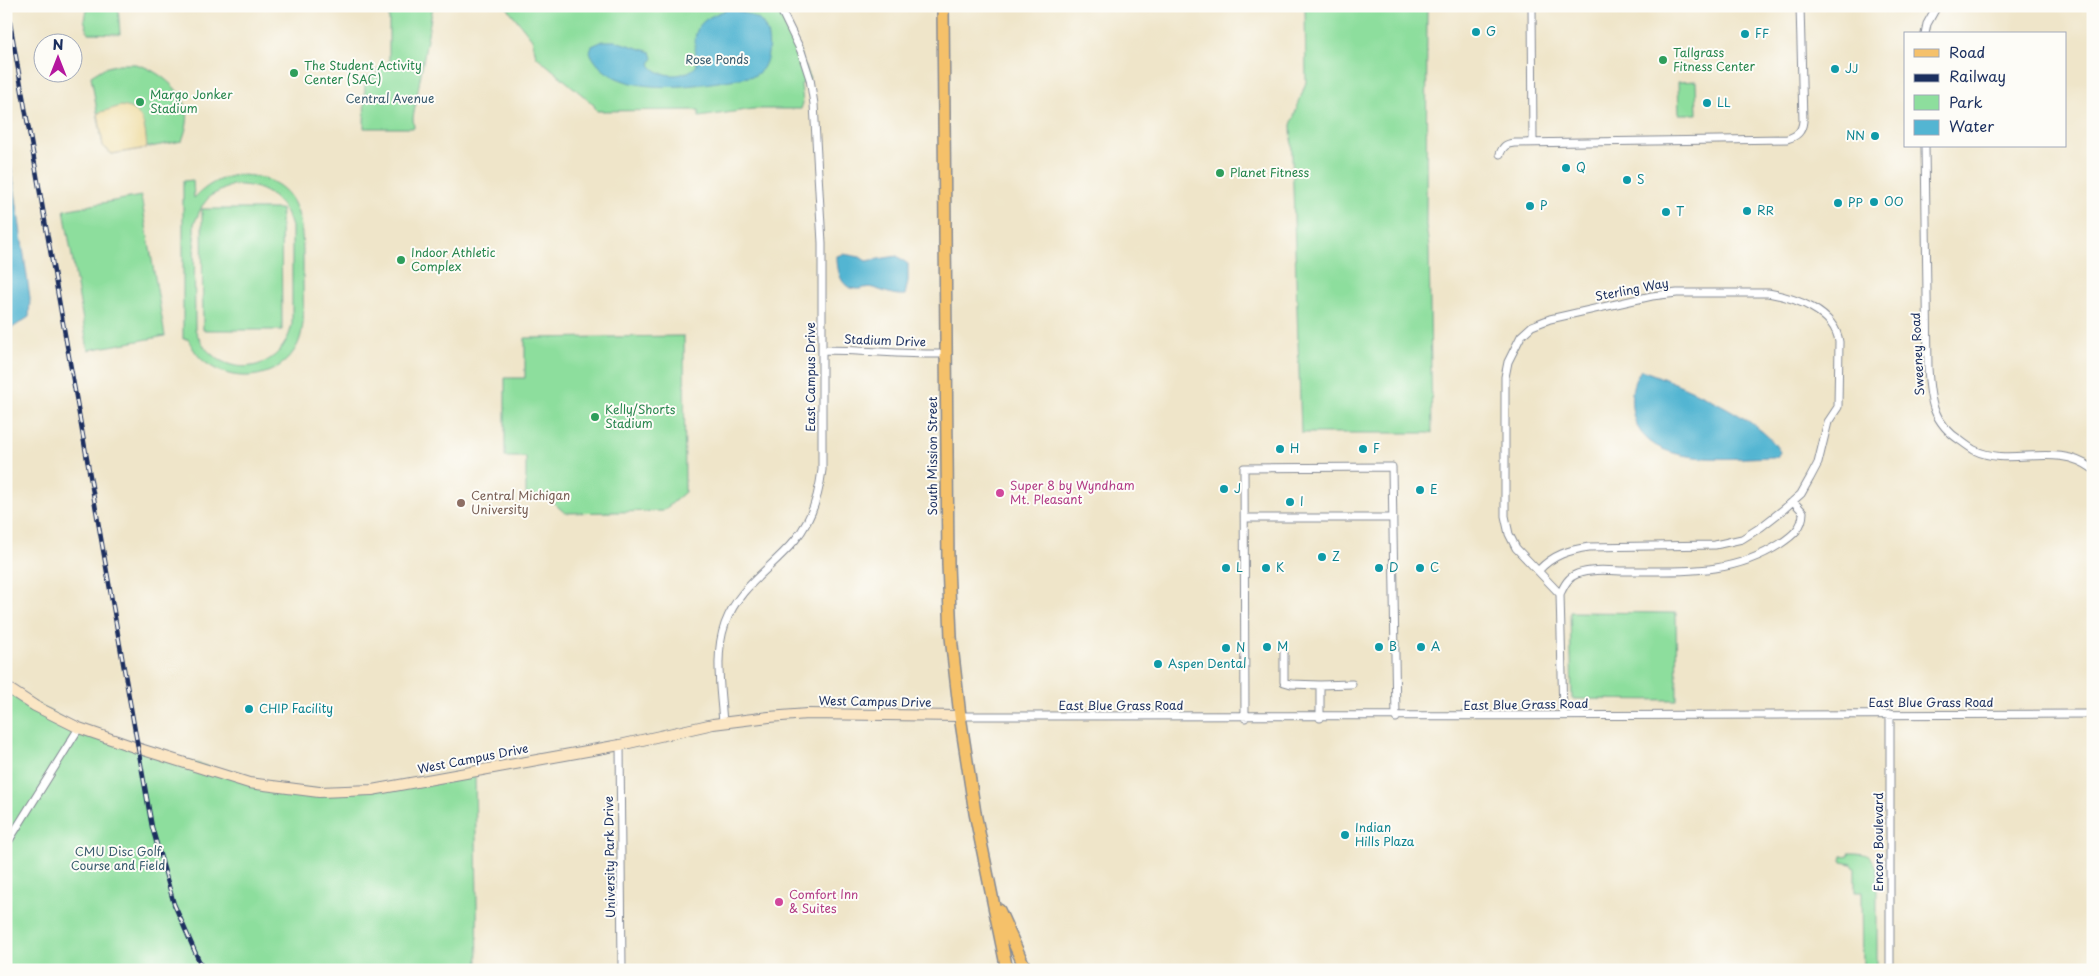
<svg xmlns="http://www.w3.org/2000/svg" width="2099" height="976" font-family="'Playpen Sans',sans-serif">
<rect width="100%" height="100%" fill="#fdfcf7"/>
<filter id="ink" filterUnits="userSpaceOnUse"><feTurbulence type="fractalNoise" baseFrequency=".02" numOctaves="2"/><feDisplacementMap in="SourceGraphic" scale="10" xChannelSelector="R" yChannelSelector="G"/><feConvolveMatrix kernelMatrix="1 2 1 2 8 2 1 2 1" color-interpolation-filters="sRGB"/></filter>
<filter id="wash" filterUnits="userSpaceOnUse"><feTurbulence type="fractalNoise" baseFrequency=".0096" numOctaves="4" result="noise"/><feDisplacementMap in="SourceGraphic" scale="20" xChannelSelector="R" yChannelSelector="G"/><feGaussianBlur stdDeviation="1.12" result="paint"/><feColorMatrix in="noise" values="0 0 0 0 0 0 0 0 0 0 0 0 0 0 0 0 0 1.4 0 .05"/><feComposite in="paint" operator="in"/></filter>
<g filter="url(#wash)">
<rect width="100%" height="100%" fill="#efe5c9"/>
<path fill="#8dde9d" stroke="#54867e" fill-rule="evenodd" d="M89 6H118L120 34 88 33 84 19Z
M389 6H433L413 118 414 128H364L365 77 377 76V69L389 68Z
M506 6H779L810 79 801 84 803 103 801 109H753L699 117V110L597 111 593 104 536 56 532 39Z
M1305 6H1427L1426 226 1429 247 1432 433H1301L1291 125 1306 82Z
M119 64C124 64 130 64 135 64 155 68 184 90 187 111 189 122 185 132 182 141L112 154 103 146 91 76 104 68Z
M1696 81 1697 114H1679L1678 82Z
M237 175C308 175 303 230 303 283 303 303 306 326 298 344 282 378 238 385 209 365 199 359 193 349 188 339H183V181L193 180 194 198C207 185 219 178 237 175ZM232 185C261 183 284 198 292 227V324C281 379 213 381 195 329L194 224 202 206 210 196Z
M141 196 165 336 88 350 64 210Z
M202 209H281L282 330H203Z
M684 336 685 492 663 511 565 513 547 497H526V457H505V378H525V338Z
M1570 612 1676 613 1677 700 1572 699Z
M6 688 90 733 287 789 364 790 475 772 478 970H6Z
M1849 853C1863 853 1872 853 1877 869V970H1863L1862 892H1855V869L1852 864 1842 862 1841 860 1842 856 1849 855Z"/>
<path fill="#eeda9e" stroke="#84847e" d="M121 106C145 109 145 128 147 148L112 154 103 146 98 113Z"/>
<path fill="#53b5d2" stroke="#377298" d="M729 9C739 11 750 14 759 20 771 30 771 55 763 68 761 71 757 74 754 76 711 83 613 105 590 52L592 46 603 41H615L651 52 653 58 650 64C658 79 688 78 697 65 692 30 694 21 729 9Z
M6 143 13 177 30 298 29 317 12 328 6 326Z
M843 254 860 257 866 261 897 256 908 264V281L905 295C893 296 884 291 873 288 868 286 863 289 858 289 840 290 837 269 837 256Z
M1641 370C1676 382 1763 418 1780 452L1777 457C1734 457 1645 471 1633 414 1630 398 1631 384 1641 370Z"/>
</g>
<g filter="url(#ink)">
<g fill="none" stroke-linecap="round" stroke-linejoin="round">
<defs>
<path id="street" d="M1532 6 1533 142
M1925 34 1927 24 1937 6
M1925 146 1928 368C1930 400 1932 422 1961 441 1965 444 1969 447 1974 450 2010 468 2056 441 2093 469
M1500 154C1503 146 1506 144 1514 143L1787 139C1797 136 1802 132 1803 121L1800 6
M822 350C864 350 905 355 946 354
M1245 518H1393
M1539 570C1553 555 1569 550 1589 547L1715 545 1742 539 1761 527 1784 509 1801 494 1810 478 1818 463 1828 422 1838 407 1839 342C1835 311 1795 298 1768 293H1677L1652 296 1550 319 1532 326 1521 336 1508 362 1505 377V516L1509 534 1516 548 1560 594 1563 715
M1560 594C1564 586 1568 577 1577 574 1593 568 1612 571 1629 571 1684 571 1732 575 1780 544 1792 536 1803 528 1803 512L1793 501
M1284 652V682L1291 684 1320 685
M1890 714V970
M960 716C1338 718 1715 714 2093 714
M1245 718 1244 468 1392 467 1396 718
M1320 718V685L1352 684
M723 723C721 691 714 655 725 624 739 586 770 570 795 540 811 521 819 494 822 470V243L814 104 810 79 801 51 779 6
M620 745 622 970
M6 845 79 728"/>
<path id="secondary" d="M6 687 35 706 79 728 137 748 249 783 319 792 372 790 620 745 713 724 769 717 807 714 960 716"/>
<path id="primary" d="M943 6 948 564 951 637 960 716 975 813 1007 970
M999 910 1026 970"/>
</defs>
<use href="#street" stroke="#858a94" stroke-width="9"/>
<use href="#secondary" stroke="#858a94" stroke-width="12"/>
<use href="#primary" stroke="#858a94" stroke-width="14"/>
<use href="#street" stroke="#fff" stroke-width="7"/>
<use href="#secondary" stroke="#fbe6c4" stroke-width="10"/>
<use href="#primary" stroke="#f5c16b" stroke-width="11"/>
<defs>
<path id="rail" d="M7 6 152 827 174 904 203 970"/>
</defs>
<use href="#rail" stroke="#1b2f5e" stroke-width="4.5"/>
<use href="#rail" stroke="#fdfcf7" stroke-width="2.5" stroke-dasharray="8" stroke-linecap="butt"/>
</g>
</g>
<g fill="#0f9aa8" stroke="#fdfcf7" stroke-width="2">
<circle cx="1476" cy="32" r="5"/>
<circle cx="1745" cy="34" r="5"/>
<circle cx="1835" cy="69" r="5"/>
<circle cx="1707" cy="103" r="5"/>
<circle cx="1875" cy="136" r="5"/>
<circle cx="1566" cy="168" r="5"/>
<circle cx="1627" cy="180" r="5"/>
<circle cx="1874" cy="202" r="5"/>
<circle cx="1838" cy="203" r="5"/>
<circle cx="1530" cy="206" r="5"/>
<circle cx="1747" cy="211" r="5"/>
<circle cx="1666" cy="212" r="5"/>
<circle cx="1280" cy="449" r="5"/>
<circle cx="1363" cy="449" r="5"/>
<circle cx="1224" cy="489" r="5"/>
<circle cx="1420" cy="490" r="5"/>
<circle cx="1290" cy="502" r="5"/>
<circle cx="1322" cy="557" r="5"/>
<circle cx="1226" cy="568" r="5"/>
<circle cx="1266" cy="568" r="5"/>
<circle cx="1379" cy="568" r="5"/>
<circle cx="1420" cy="568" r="5"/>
<circle cx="1267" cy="647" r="5"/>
<circle cx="1379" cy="647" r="5"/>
<circle cx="1421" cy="647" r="5"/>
<circle cx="1226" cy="648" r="5"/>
<circle cx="1158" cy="664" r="5"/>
<circle cx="249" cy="709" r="5"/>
<circle cx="1345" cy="835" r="5"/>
</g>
<g fill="#2e9e5b" stroke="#fdfcf7" stroke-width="2">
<circle cx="1663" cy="60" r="5"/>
<circle cx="294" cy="73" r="5"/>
<circle cx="140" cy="102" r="5"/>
<circle cx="1220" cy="173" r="5"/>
<circle cx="401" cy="260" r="5"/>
<circle cx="595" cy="417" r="5"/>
</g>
<g fill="#d1479c" stroke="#fdfcf7" stroke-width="2">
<circle cx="1000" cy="493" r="5"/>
<circle cx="779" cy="902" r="5"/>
</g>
<circle fill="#8d6e63" stroke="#fdfcf7" stroke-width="2" cx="461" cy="503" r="5"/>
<g text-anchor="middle" stroke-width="4" stroke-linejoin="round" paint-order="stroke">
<g font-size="12" fill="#0d838f" stroke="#fdfcf7" text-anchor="start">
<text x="1486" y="36">G</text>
<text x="1755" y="38">FF</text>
<text x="1845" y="73">JJ</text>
<text x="1717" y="107">LL</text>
<text x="1865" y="140" text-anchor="end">NN</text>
<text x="1576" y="172">Q</text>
<text x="1637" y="184">S</text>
<text x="1884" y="206">OO</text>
<text x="1848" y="207">PP</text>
<text x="1540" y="210">P</text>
<text x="1757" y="215">RR</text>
<text x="1676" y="216">T</text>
<text x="1290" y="453">H</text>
<text x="1373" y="453">F</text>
<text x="1234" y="493">J</text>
<text x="1430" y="494">E</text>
<text x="1300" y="506">I</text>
<text x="1332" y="561">Z</text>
<text x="1236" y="572">L</text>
<text x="1276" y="572">K</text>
<text x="1389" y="572">D</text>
<text x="1430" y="572">C</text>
<text x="1277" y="651">M</text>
<text x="1389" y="651">B</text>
<text x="1431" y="651">A</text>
<text x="1236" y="652">N</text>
<text x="1168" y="668">Aspen Dental</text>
<text x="259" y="713">CHIP Facility</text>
<text x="1355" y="832">Indian<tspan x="1355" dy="14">Hills Plaza</tspan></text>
</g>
<g font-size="12" fill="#27864d" stroke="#fdfcf7" text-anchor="start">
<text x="1673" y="57">Tallgrass<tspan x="1673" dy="14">Fitness Center</tspan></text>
<text x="304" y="70">The Student Activity<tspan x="304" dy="14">Center (SAC)</tspan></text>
<text x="150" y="99">Margo Jonker<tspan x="150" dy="14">Stadium</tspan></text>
<text x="1230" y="177">Planet Fitness</text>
<text x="411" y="257">Indoor Athletic<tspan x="411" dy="14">Complex</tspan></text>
<text x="605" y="414">Kelly/Shorts<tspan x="605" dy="14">Stadium</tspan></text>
</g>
<g font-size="12" fill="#385b6e" stroke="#fdfcf7">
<text x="717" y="64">Rose Ponds</text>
<text x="390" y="103">Central Avenue</text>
<text x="118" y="856">CMU Disc Golf<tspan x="118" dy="14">Course and Field</tspan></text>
</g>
<g font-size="12" fill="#1b2f5e" stroke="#fdfcf7">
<text transform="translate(1632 290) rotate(-11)" y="4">Sterling Way</text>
<text transform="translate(885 341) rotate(2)" y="4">Stadium Drive</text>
<text transform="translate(1918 354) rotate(-93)" y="4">Sweeney Road</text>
<text transform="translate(811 377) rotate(-90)" y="4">East Campus Drive</text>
<text transform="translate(933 456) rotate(-90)" y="4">South Mission Street</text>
<text transform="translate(875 702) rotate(1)" y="4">West Campus Drive</text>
<text x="1931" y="707">East Blue Grass Road</text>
<text transform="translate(1526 705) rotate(-1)" y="4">East Blue Grass Road</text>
<text x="1121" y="710">East Blue Grass Road</text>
<text transform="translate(473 759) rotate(-11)" y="4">West Campus Drive</text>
<text transform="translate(1879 842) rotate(-90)" y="4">Encore Boulevard</text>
<text transform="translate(610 857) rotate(-91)" y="4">University Park Drive</text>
</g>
<g font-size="12" fill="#b23c85" stroke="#fdfcf7" text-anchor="start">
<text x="1010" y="490">Super 8 by Wyndham<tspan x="1010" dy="14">Mt. Pleasant</tspan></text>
<text x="789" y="899">Comfort Inn<tspan x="789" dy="14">&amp; Suites</tspan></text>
</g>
<g font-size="12" fill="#785e54" stroke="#fdfcf7" text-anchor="start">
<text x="471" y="500">Central Michigan<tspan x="471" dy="14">University</tspan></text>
</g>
</g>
<rect width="2099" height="976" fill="none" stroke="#fdfcf7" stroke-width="25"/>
<rect x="1904" y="32" width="162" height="115" fill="#fdfcf7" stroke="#a3aaba"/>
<rect x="1914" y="49" width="25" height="8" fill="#f5c16b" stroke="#a3aaba"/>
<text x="1949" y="58" font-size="15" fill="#1b2f5e">Road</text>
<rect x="1914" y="74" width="25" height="8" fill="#1b2f5e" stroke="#a3aaba"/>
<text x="1949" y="82" font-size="15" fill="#1b2f5e">Railway</text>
<rect x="1914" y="95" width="25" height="15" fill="#8dde9d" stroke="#a3aaba"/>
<text x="1949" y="108" font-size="15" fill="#1b2f5e">Park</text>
<rect x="1914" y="120" width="25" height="15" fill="#53b5d2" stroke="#a3aaba"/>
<text x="1949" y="132" font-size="15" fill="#1b2f5e">Water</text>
<g transform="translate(58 58)"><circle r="24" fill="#fdfcf7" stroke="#a3aaba"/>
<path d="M0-4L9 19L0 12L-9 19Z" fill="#b5179e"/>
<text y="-8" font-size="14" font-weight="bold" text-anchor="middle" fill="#1b2f5e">N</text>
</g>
</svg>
